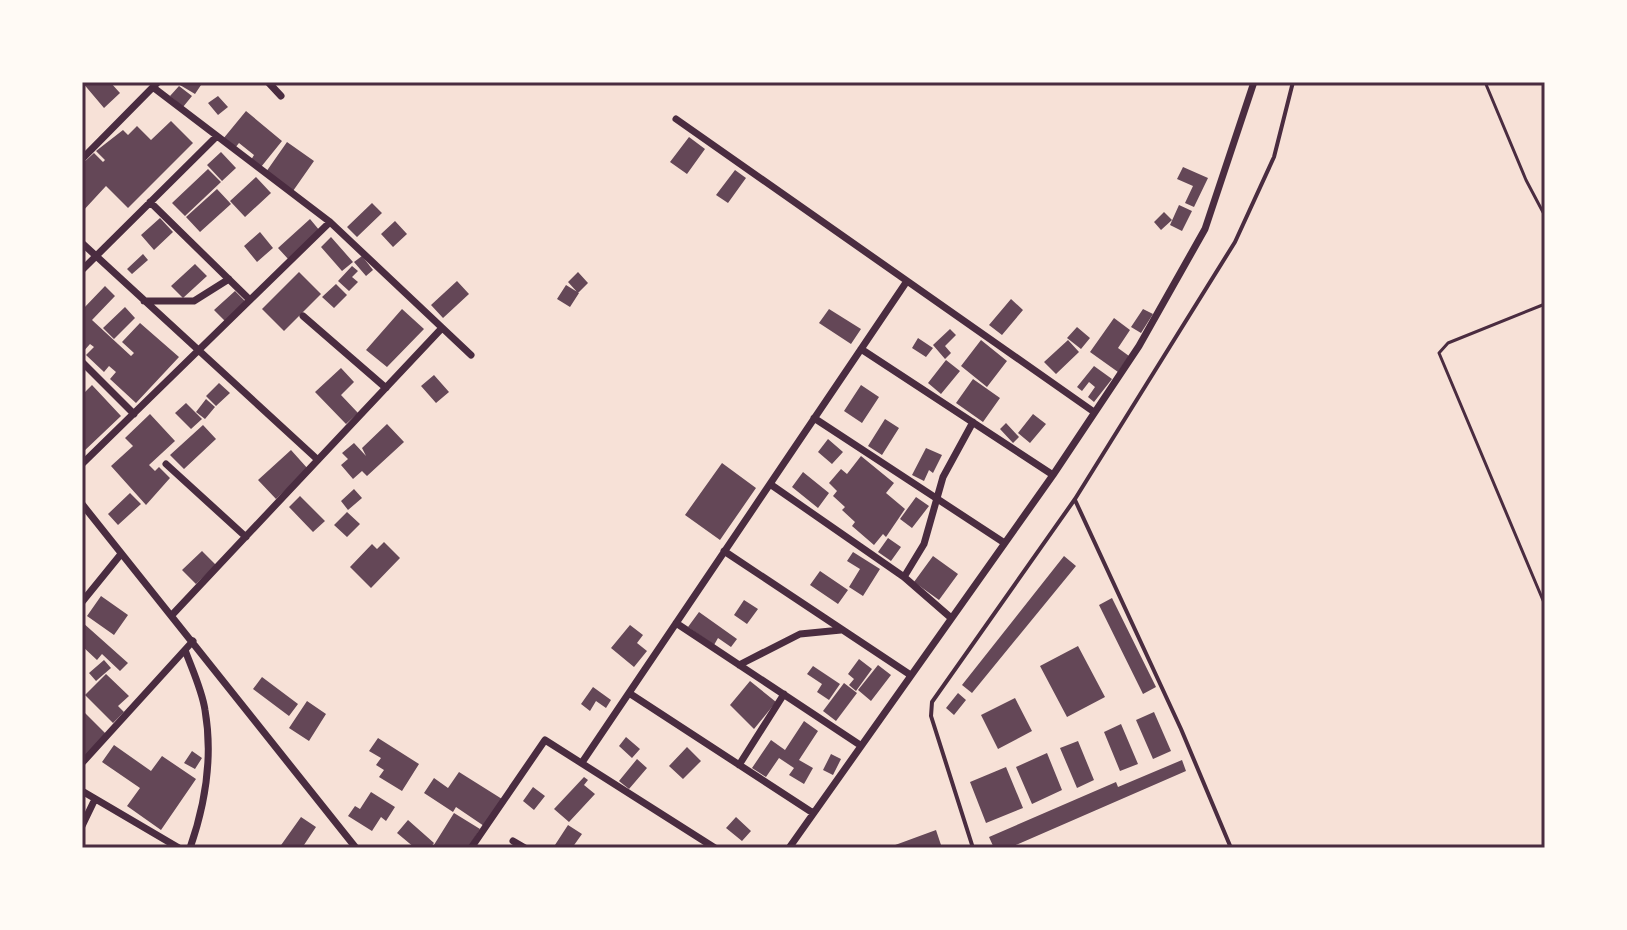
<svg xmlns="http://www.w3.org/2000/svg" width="1627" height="930" font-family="'PT Sans Narrow',sans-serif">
<rect width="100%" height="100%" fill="#f7e1d7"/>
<path fill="#644757" d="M82 82H110L120 93 104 108Z
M181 82H203L195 94 180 85Z
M179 86 192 96 183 107 170 96Z
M218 96 228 107 218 115 208 103Z
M246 111 282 141 261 167 251 160 254 155 239 143 235 148 223 139Z
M171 121 193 143 128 208 106 186 82 212V164L94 153 103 162 105 160 96 151 123 130 128 135 137 126 151 140Z
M689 137 705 149 687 174 670 162Z
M287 142 314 161 293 191 266 172Z
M221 152 236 168 222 181 207 165Z
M1183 167 1208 178 1194 207 1185 203 1193 186 1177 179Z
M208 169 221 182 185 216 172 203Z
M735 170 746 178 728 203 716 195Z
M256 177 271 193 245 217 230 201Z
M217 189 231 204 200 232 186 217Z
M372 203 382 213 357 237 347 227Z
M1179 205 1192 211 1182 231 1170 225Z
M1164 212 1172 220 1161 230 1154 222Z
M160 218 173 232 154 250 141 235Z
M310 219 320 231 289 260 278 248Z
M395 221 407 234 393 247 381 234Z
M260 232 273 248 257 262 244 246Z
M331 237 353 262 342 271 321 247Z
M143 254 148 260 132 274 127 269Z
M362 256 373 270 366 276 354 262Z
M195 264 207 276 183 298 171 286Z
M352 266 358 271 352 277 358 282 349 291 338 281Z
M299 272 321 294 284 331 262 309Z
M578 272 588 283 578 293 568 282Z
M457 281 469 294 443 318 431 305Z
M336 284 347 295 334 308 322 297Z
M566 285 579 293 570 307 557 299Z
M105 286 115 296 92 320 131 356 134 353 122 342 140 323 179 357 136 403 110 379 116 372 109 366 104 372 86 355 94 347 90 344 82 353V310Z
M235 291 247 303 226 322 214 310Z
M1011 299 1023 310 1002 335 989 325Z
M125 307 135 318 114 339 103 328Z
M402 309 424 329 387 367 366 350Z
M829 309 861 329 851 344 819 323Z
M1143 309 1153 314 1141 333 1131 327Z
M1114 318 1130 330 1118 348 1129 356 1118 372 1090 352Z
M1077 327 1090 338 1081 349 1067 338Z
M950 329 956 335 945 346 951 353 945 359 933 345Z
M918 338 933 348 926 357 912 348Z
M981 340 1007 361 987 387 961 366Z
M1068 340 1079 352 1056 374 1044 362Z
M946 360 960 371 941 394 928 383Z
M1094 366 1112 379 1094 402 1088 397 1095 387 1089 382 1082 391 1077 387Z
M341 368 354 382 341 395 358 413 346 424 315 392Z
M434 375 449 392 436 403 421 386Z
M973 379 1000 398 983 422 956 403Z
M219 383 230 393 216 406 206 396Z
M92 385 121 416 82 453V395Z
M861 385 879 397 862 423 844 411Z
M206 399 215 407 205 419 196 412Z
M186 403 202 419 191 429 175 413Z
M150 414 175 441 149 465 155 471 159 467 170 478 146 505 111 466 133 446 125 438Z
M1033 414 1046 424 1030 443 1018 433Z
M885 419 899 428 882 455 868 446Z
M1006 423 1019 437 1013 443 1000 429Z
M387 424 404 442 367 476 362 471 353 479 341 465 348 459 342 453 354 443 366 456 362 448Z
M203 425 216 439 184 469 170 455Z
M828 439 843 452 832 464 818 452Z
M926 448 942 455 933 473 929 470 924 481 912 475Z
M291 450 308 469 276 499 258 480Z
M861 456 894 483 886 493 905 509 886 537 883 534 874 545 852 526 855 522 842 510 845 507 833 496 837 491 829 483 841 469 847 474Z
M722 463 756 488 720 540 685 515Z
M803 472 829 493 818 508 792 487Z
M354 489 362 498 348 510 341 501Z
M130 493 141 504 118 525 108 514Z
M300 496 325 521 313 532 289 507Z
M916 497 929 506 912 528 900 519Z
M347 512 360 524 347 537 334 525Z
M888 538 901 547 891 561 878 552Z
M384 542 400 558 371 588 350 567 372 544 377 549Z
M202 551 216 565 196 584 182 570Z
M853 552 880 569 863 596 849 587 860 569 847 561Z
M933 556 958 574 939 600 914 582Z
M1064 556 1076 566 972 693 962 685Z
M820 571 848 590 838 604 810 585Z
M101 596 128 615 114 635 87 616Z
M1112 598 1156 687 1143 694 1099 605Z
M744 600 758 609 747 624 734 615Z
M699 612 737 639 731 647 718 638 714 645 688 627Z
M82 622 128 663 120 671 102 654 97 660 82 646Z
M630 625 643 635 637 643 647 651 634 667 611 648Z
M1078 646 1105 697 1067 717 1040 666Z
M859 659 872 669 856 691 849 685 854 679 848 674Z
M104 660 111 668 96 681 89 673Z
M878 665 891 675 871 701 858 690Z
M813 666 840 684 829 700 817 692 822 684 807 674Z
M106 674 129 696 118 706 124 712 113 723 85 695Z
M262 677 298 704 289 716 253 689Z
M750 681 776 702 754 729 730 705Z
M844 683 857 693 836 721 823 711Z
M593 687 611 700 606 708 596 701 590 711 581 704Z
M958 693 966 700 954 715 946 708Z
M1015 698 1032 731 998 749 981 715Z
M307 701 326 714 309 741 289 728Z
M82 710 107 735 82 761Z
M1154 712 1171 751 1153 759 1136 720Z
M804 721 818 731 799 760 813 768 804 784 789 775 794 768 779 758 766 777 752 768 771 740 785 750Z
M1121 724 1138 764 1120 771 1104 732Z
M626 737 640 749 632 758 619 746Z
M378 738 419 764 402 791 379 777 384 770 376 765 381 758 369 751Z
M1078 741 1094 780 1077 788 1060 748Z
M114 745 151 771 162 756 196 779 161 830 127 806 140 788 102 762Z
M687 747 701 761 683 779 669 766Z
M192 751 202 758 195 769 184 763Z
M1047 753 1062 790 1032 804 1016 767Z
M831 754 841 759 833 775 823 770Z
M637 759 647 768 629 789 619 781Z
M1182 760 1186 771 1009 848H994L989 837 1116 782 1118 787Z
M1006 767 1023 808 986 823 970 782Z
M459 772 502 799 484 826 456 807 453 812 424 793 434 778 448 788Z
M584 777 588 780 584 785 595 794 569 822 554 809Z
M533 787 545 796 534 810 523 801Z
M371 792 395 807 386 821 381 817 372 831 348 816 355 806 360 809Z
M454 813 480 829 468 848H432Z
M301 817 316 827 304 845 309 848H279Z
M736 817 751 831 742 841 726 828Z
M408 820 434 843 430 848H415L397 833Z
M568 825 582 834 572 848H553Z
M936 830 942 848H887Z"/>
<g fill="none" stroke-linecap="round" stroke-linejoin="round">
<path stroke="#4a2c40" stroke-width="3" d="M1485 82 1526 180 1545 216
M1545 304 1448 343 1439 353 1545 605"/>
<path stroke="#4a2c40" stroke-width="4" d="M1075 500 1181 729 1231 848
M973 848 931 716 932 702 1075 499 1235 242 1274 157 1293 82"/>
<path stroke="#4a2c40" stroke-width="7" d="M268 82 281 96
M154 88 330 222 471 355
M676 119 1094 412
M82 159 158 82
M150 202 250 300
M82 243 318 460
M82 270 217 136
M144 301H194L229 279
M303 316 386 388
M861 349 1053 475
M82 362 134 414
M814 418 1003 542
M82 464 330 222
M166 464 246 537
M770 484 904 577 950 617
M82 504 356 848
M724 551 909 674
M904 577 924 544 943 477 973 422
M82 602 121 554
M172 615 442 328
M676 623 860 745
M185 650C192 669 202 690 205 710 213 756 205 805 190 848
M739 665 800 634 841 630
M629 693 813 813
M583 761 907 281
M82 763 193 641
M739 765 784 694
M82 791 179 848
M82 826 95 799
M513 841 525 848
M471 848 545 740 715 848
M789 848 1053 475 1139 346 1205 229 1254 82"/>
</g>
<rect width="1627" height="930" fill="none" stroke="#fffaf5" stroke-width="168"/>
<rect x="84" y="84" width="1459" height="762" fill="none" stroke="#4a2c40" stroke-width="3"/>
</svg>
